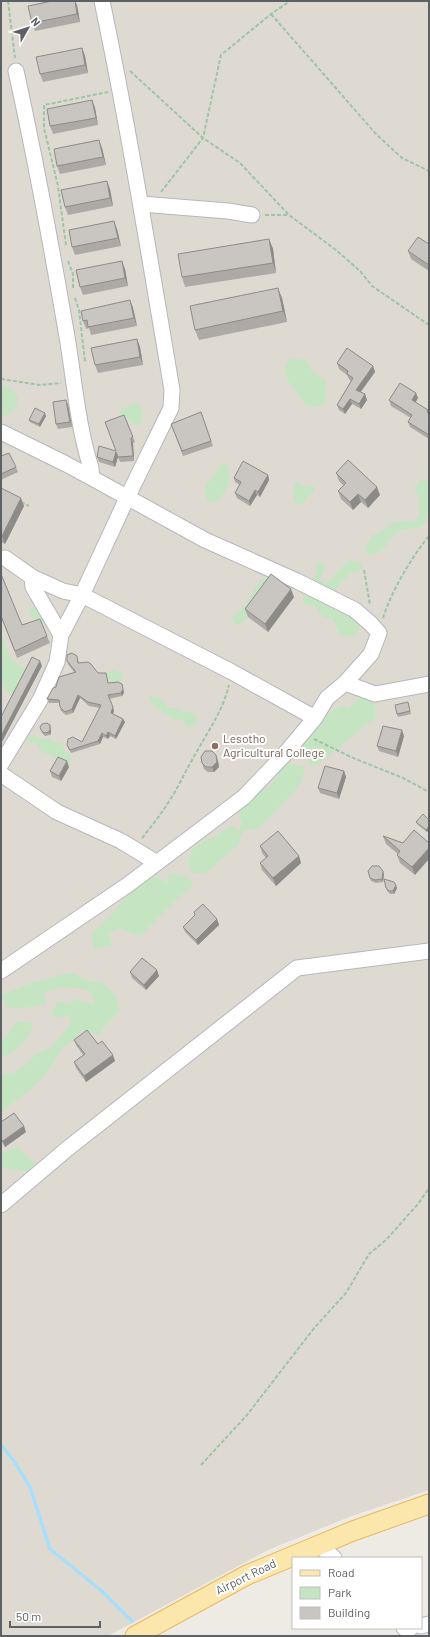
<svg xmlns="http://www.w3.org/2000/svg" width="430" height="1637" font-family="Barlow,sans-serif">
<rect width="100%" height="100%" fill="#eeebe4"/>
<path fill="#dedad2" d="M1 1H429V1490L349 1517 268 1550 108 1636H1Z"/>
<path fill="#c5e5c2" d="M291 358 306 360 314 374 326 380C327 386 326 400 323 405 306 411 305 403 296 391 288 381 278 370 291 358Z
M5 386 11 388 18 398C18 406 11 416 1 417V388Z
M135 403 143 409 141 423 138 426 131 423 127 419H118L121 409Z
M223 464 228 466C228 471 230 476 229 480 229 486 220 500 215 503L208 501C202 490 205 485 213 477 217 472 215 469 223 464Z
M422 479 428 480 429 482C429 494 430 511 426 522 421 532 406 526 398 532 385 540 388 555 367 554L365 549 373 535 387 528 393 523 401 521 413 522 419 516V498L415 490 418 482Z
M297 483 306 487 313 485 315 489 303 504H297L294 501V486Z
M350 560 363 564 360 570 349 574 335 590C326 590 317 587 313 579L317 572 316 565 320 562 326 567 320 578 326 583C336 577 339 567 350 560Z
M270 575 275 576 246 619 239 625 235 624 232 618C235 612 242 610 246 604 254 592 256 581 270 575Z
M305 596H311L319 599 326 606 354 618 360 627 356 635C338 641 340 632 332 619L323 617 315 606C308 606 305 605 302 599Z
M38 603 47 619 45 624H38L30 615 29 611Z
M1 630C6 644 8 665 27 668L17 690 10 695 6 691 1 681Z
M111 670H116L124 675 121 684H111L107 676 105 675Z
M366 695 375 706 376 717 314 767 307 760 298 728 318 722 341 705 349 708 359 697Z
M150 696 160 698 167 707 178 709 182 712C188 710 192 712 196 716V723L193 726 188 727 181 719 175 720C166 712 156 710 149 699Z
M34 735 42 739H50L53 743 61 742 66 752 71 754 70 765 41 751 36 742 31 744 27 741 28 738Z
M285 762 305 767 302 780 294 792 259 828 244 830 238 845 205 874 191 873 188 861 193 849 206 839 214 838 221 831 233 826 239 831 242 823 238 813C244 803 257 791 269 788L272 781 277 779 278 773Z
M169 873 189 877 194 885 178 898 140 937 120 928 109 934 112 945 94 950 91 934 110 917 129 893 141 882 158 876 167 884Z
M71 972 88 981 102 982 116 996 120 1011 104 1027 100 1035 82 1030 75 1039 64 1046 45 1076 29 1091 1 1112V1074L11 1073 26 1065 35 1054 52 1047 69 1026 71 1015 57 1018 51 1013 58 1001 70 1004 75 999 95 1004 91 992C72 986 62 986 44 993L46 1004 33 1007 7 1009 2 995 31 983Z
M17 1021 34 1023C26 1043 21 1048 1 1058V1042C8 1038 11 1028 17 1021Z
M17 1147 36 1164 29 1172 1 1167V1153Z"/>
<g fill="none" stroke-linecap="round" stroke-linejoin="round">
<path stroke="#a7dffb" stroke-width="3.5" d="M1 1445 14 1461 30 1487 50 1549 103 1592 132 1621"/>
<defs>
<path id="minor" d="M141 204 228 211 252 215
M1 432 66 464 92 478
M5 558 32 577 33 587 61 635
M32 577 63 591 82 595 232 672 315 718
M345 683 375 694 429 684
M1 764 40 700 57 662 61 635 82 595 127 498 171 408 172 390C150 260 129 130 102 1
M1 774 57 812 121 841 157 863
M1 971 129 884 244 797 283 756 315 718 327 698 345 683 371 654 379 633 371 624 355 610 297 581 205 540 92 478 91 468C77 424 74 376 66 331 51 244 35 157 16 71
M1 1205 67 1149 297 968 429 951
M319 1545 334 1558
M421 1626 429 1624
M404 1628H411"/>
<path id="major" d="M135 1636 247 1575 353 1531 429 1504"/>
</defs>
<use href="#minor" stroke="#b5b7bb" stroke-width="17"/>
<use href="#major" stroke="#ebb760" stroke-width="21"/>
<path stroke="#9cc6a3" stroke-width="2" stroke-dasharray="4 2" stroke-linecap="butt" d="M8 1 15 58
M271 14 376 134 402 158 429 171
M130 71 203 138 240 163 289 215 336 250 360 271 372 286 429 325
M161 192 203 138 221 55 271 14 290 1
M265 215H289
M66 245 58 186 44 128V105L108 92
M68 261 73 274V288
M75 298 79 310 85 362
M1 379 40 385 61 383
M21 502 29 506
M364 570 370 605
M383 618C392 590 411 558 429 536
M314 739 351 757 403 778 429 792
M142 838C155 822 167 806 177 788 184 775 191 761 199 748 212 724 222 712 229 685
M201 1465 247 1415 315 1327 346 1293 369 1254 386 1240 418 1204 429 1188"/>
<use href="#minor" stroke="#fff" stroke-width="15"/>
<use href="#major" stroke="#fbe7ac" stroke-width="19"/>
</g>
<path fill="#adaaa6" d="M77 5 80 22 35 31 32 23Z
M82 48 85 56 88 73 43 82 40 74Z
M92 100 95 108 98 125 53 134 50 126Z
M102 148 106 165 60 174 57 166Z
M110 189 113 206 68 215 65 207Z
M117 229 121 246 75 255 72 247Z
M269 239 273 249 276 273 185 287 182 277Z
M429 244V271L411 259 408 251Z
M125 269 128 286 83 295 80 287Z
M282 298 287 322 199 340 195 330Z
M130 300 133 308 137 326 91 335 89 328 86 329 83 321Z
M137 339 140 347 143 365 98 373 95 365Z
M337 363 373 366 375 372 361 392 365 394 367 400 361 409 352 404 345 414 339 410 337 405 351 381 349 379 347 375 339 369Z
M418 398 415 403 428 410 429 414V439L410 427 408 422 411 418 391 406 389 400Z
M66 400 68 405 72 427 58 429 56 424Z
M201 412 213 446 183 456 171 424Z
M124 415 135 442 133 443 134 461 120 462 118 457 115 467 99 462 97 457 116 451Z
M46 416 40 427 30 422 29 420Z
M1 456 16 467 18 472 1 480Z
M336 473 380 495 368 508 361 502 353 510 341 499 338 491 344 486 339 481Z
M268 475 269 480 260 497 257 495 250 506 237 498 235 493 240 485 235 482 234 478Z
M1 488 24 506 5 544 1 542Z
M294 597 268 632 248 617 245 609Z
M1 617 47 636 50 643 17 658Z
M78 660 79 663 98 673 109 683 123 688 124 693 122 696 109 699 114 711 113 714 123 719 125 722 116 739 110 736 108 739 103 737 100 744 71 753 68 748 67 745 82 742 100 708 89 706 80 698 73 713 66 715 61 711 59 703H49L47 699 56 687 74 672 68 664 67 661Z
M409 705 411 714 398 717 397 714Z
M50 725 51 733 50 735 45 736 42 733 41 730Z
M404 736 398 757 379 751 377 746Z
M216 755 218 761 219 767 214 772H208L204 769 202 763Z
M69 767 61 781 52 777 50 771Z
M344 771 346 777 339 799 320 793 318 788Z
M429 820V830L427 832 417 824 416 822Z
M414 830 415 875 400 863 397 855 398 854 386 844 383 836 403 843Z
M260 846 299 856 301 863 276 886 262 870 260 863 266 858 262 853Z
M368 871 384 874 383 882 376 883 371 881Z
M386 888H397L394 894H390L387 891Z
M217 919 219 925 198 945 185 932 183 927Z
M157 970 159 976 146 990 132 978 130 972Z
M74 1040 98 1044 115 1061 86 1082 76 1068 74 1062 83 1055 76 1045Z
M1 1122 26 1132 5 1147 1 1141Z"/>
<path fill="#8d8b87" d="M75 1 77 5 80 22 77 14Z
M82 48 85 56 88 73 85 65Z
M92 100 95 108 98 125 96 118Z
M99 140 102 148 106 165 103 157Z
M107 181 110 189 113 206 110 198Z
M114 221 117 229 121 246 118 238Z
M269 239 273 249 276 273 273 263Z
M122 261 125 269 128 286 125 278Z
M278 288 282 298 287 322 283 311Z
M130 300 133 308 137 326 134 318Z
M137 339 140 347 143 365 140 357Z
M373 366 375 372 358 395 356 390Z
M416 393 418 398 414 405 412 400Z
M365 394 367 400 361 409 359 404Z
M350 399 352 404 345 414 343 409Z
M66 400 68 405 72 427 70 422Z
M45 413 46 416 40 427 39 424Z
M131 438 133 443 134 461 133 456Z
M116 452 118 457 115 467 113 462Z
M268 475 269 480 260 497 258 492Z
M377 487 380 495 368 508 365 500Z
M255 490 257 495 250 506 249 501Z
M358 494 361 502 353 510 350 502Z
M21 498 24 506 5 544 2 536Z
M291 589 294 597 268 632 265 624Z
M40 661 42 666 1 744V736Z
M122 684 124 693 122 696 121 693Z
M78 695 80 698 73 713 72 709Z
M113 707 114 711 112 716 111 713Z
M123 719 125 722 116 739 115 736Z
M50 725 51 733 50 735 49 732Z
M402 730 404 736 398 757 396 751Z
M108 732 110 736 108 739 106 736Z
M102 733 103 737 100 744 98 741Z
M216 755 218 761 219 767 214 772 212 767Z
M67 761 69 767 61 781 59 776Z
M344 771 346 777 339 799 337 793Z
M429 826V830L427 832 426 830Z
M429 848V859L415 875 412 867Z
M299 856 301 863 276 886 273 878Z
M383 871 384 874 383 882 382 879Z
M396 885 397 888 394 894 393 891Z
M217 919 219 925 198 945 196 940Z
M157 970 159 976 146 990 144 985Z
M113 1055 115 1061 86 1082 84 1076Z
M24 1126 26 1132 5 1147 3 1141Z"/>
<path fill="#c9c6c1" stroke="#8d8b87" d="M52 1H75L77 14 32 23 28 6Z
M82 48 85 65 40 74 36 57Z
M92 100 96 118 50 126 47 109Z
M99 140 103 157 57 166 54 149Z
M107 181 110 198 65 207 61 190Z
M114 221 118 238 72 247 69 230Z
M418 237 429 244V265L408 251Z
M269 239 273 263 182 277 178 254Z
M122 261 125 278 80 287 76 270Z
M278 288 283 311 195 330 190 306Z
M130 300 134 318 88 327 87 320 83 321 81 311Z
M137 339 140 357 95 365 91 348Z
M347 348 373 366 356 390 365 394 359 404 350 399 343 409 337 405 353 378 347 374 348 371 337 363Z
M400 383 416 393 412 400 428 410 427 412 429 414V435L408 422 412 415 389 400Z
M66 400 70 422 56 424 53 402Z
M35 408 45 413 39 424 29 420Z
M201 412 211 441 182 451 171 424Z
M124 415 133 437 131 438 133 456 118 457 116 452 113 462 97 457 99 446 116 451 105 422Z
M9 453 16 467 1 474V456Z
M348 460 377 487 365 500 358 494 350 502 338 491 346 483 336 473Z
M243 461 268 475 258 492 255 490 249 501 235 493 241 482 234 478Z
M1 488 21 498 2 536 1 535Z
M1 574 22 625 40 619 47 636 15 651 1 616Z
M271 574 291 589 265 624 245 609Z
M72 653 77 656 78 663 88 662 91 664 98 673H106L108 683 118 682 122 684 123 689 121 693 108 695 113 707 111 713 123 719 115 736 108 732 106 736 102 733 98 741 70 750 67 745 68 739 73 737 82 742 101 705 88 702 78 695 72 709 65 712 60 707 59 700 47 699 53 688 56 687 59 677 76 672 67 661V655Z
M32 657 40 661 1 736V717Z
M408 702 410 711 397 714 395 705Z
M47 723 50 725V730L49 732 44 733 41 730 40 727 42 724Z
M383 726 402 730 396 751 377 746Z
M205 751H212L216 755 217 762 212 767H206L202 763 201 757Z
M58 757 67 761 59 776 50 771Z
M325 766 344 771 337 793 318 788Z
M423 814 429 820V826L426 830 416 822Z
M414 830 429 843V848L412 867 397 855 400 851 383 836 403 843Z
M278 831 299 856 273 878 260 863 268 856 260 846Z
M372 866H379L383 871 382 879 375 880 370 878 368 871Z
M384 879 394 882 396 885 393 891H389L386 888Z
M203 904 217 919 196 940 183 927 195 915 194 912Z
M142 958 157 970 144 985 130 972Z
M87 1030 98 1044 102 1041 113 1055 84 1076 74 1062 85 1054 74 1040Z
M14 1113 24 1126 3 1141 1 1139V1122Z"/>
<circle fill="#8d6e63" stroke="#fff" stroke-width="1.5" cx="215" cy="746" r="4"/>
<g text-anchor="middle" stroke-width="4" stroke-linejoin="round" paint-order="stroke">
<g font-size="12" fill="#785e54" stroke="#fff" text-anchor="start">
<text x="223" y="743">Lesotho<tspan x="223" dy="14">Agricultural College</tspan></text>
</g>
<g font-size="12" fill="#5c6164" stroke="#fff">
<text transform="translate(246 1577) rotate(-26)" y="4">Airport Road</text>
</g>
</g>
<rect width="430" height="1637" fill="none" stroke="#5c6164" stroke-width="4"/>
<rect x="292" y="1557" width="130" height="72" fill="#ffffff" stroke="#bec0c1"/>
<rect x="300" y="1570" width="20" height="6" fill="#fbe7ac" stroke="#bec0c1"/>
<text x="328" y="1577" font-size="12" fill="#5c6164">Road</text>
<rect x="300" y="1587" width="20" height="12" fill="#c5e5c2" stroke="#bec0c1"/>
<text x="328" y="1597" font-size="12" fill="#5c6164">Park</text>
<rect x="300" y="1607" width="20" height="12" fill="#c9c6c1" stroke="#bec0c1"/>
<text x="328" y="1617" font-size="12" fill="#5c6164">Building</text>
<g transform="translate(28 28) rotate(51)" stroke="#ffffff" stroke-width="3" paint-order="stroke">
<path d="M0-3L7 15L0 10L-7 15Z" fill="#5c6164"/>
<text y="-6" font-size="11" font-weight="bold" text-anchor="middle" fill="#5c6164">N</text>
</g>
<path d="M10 1621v6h90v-6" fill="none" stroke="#5c6164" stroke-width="2"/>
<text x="16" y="1621" font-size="12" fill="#5c6164" stroke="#ffffff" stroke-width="3" paint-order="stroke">50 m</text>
</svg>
